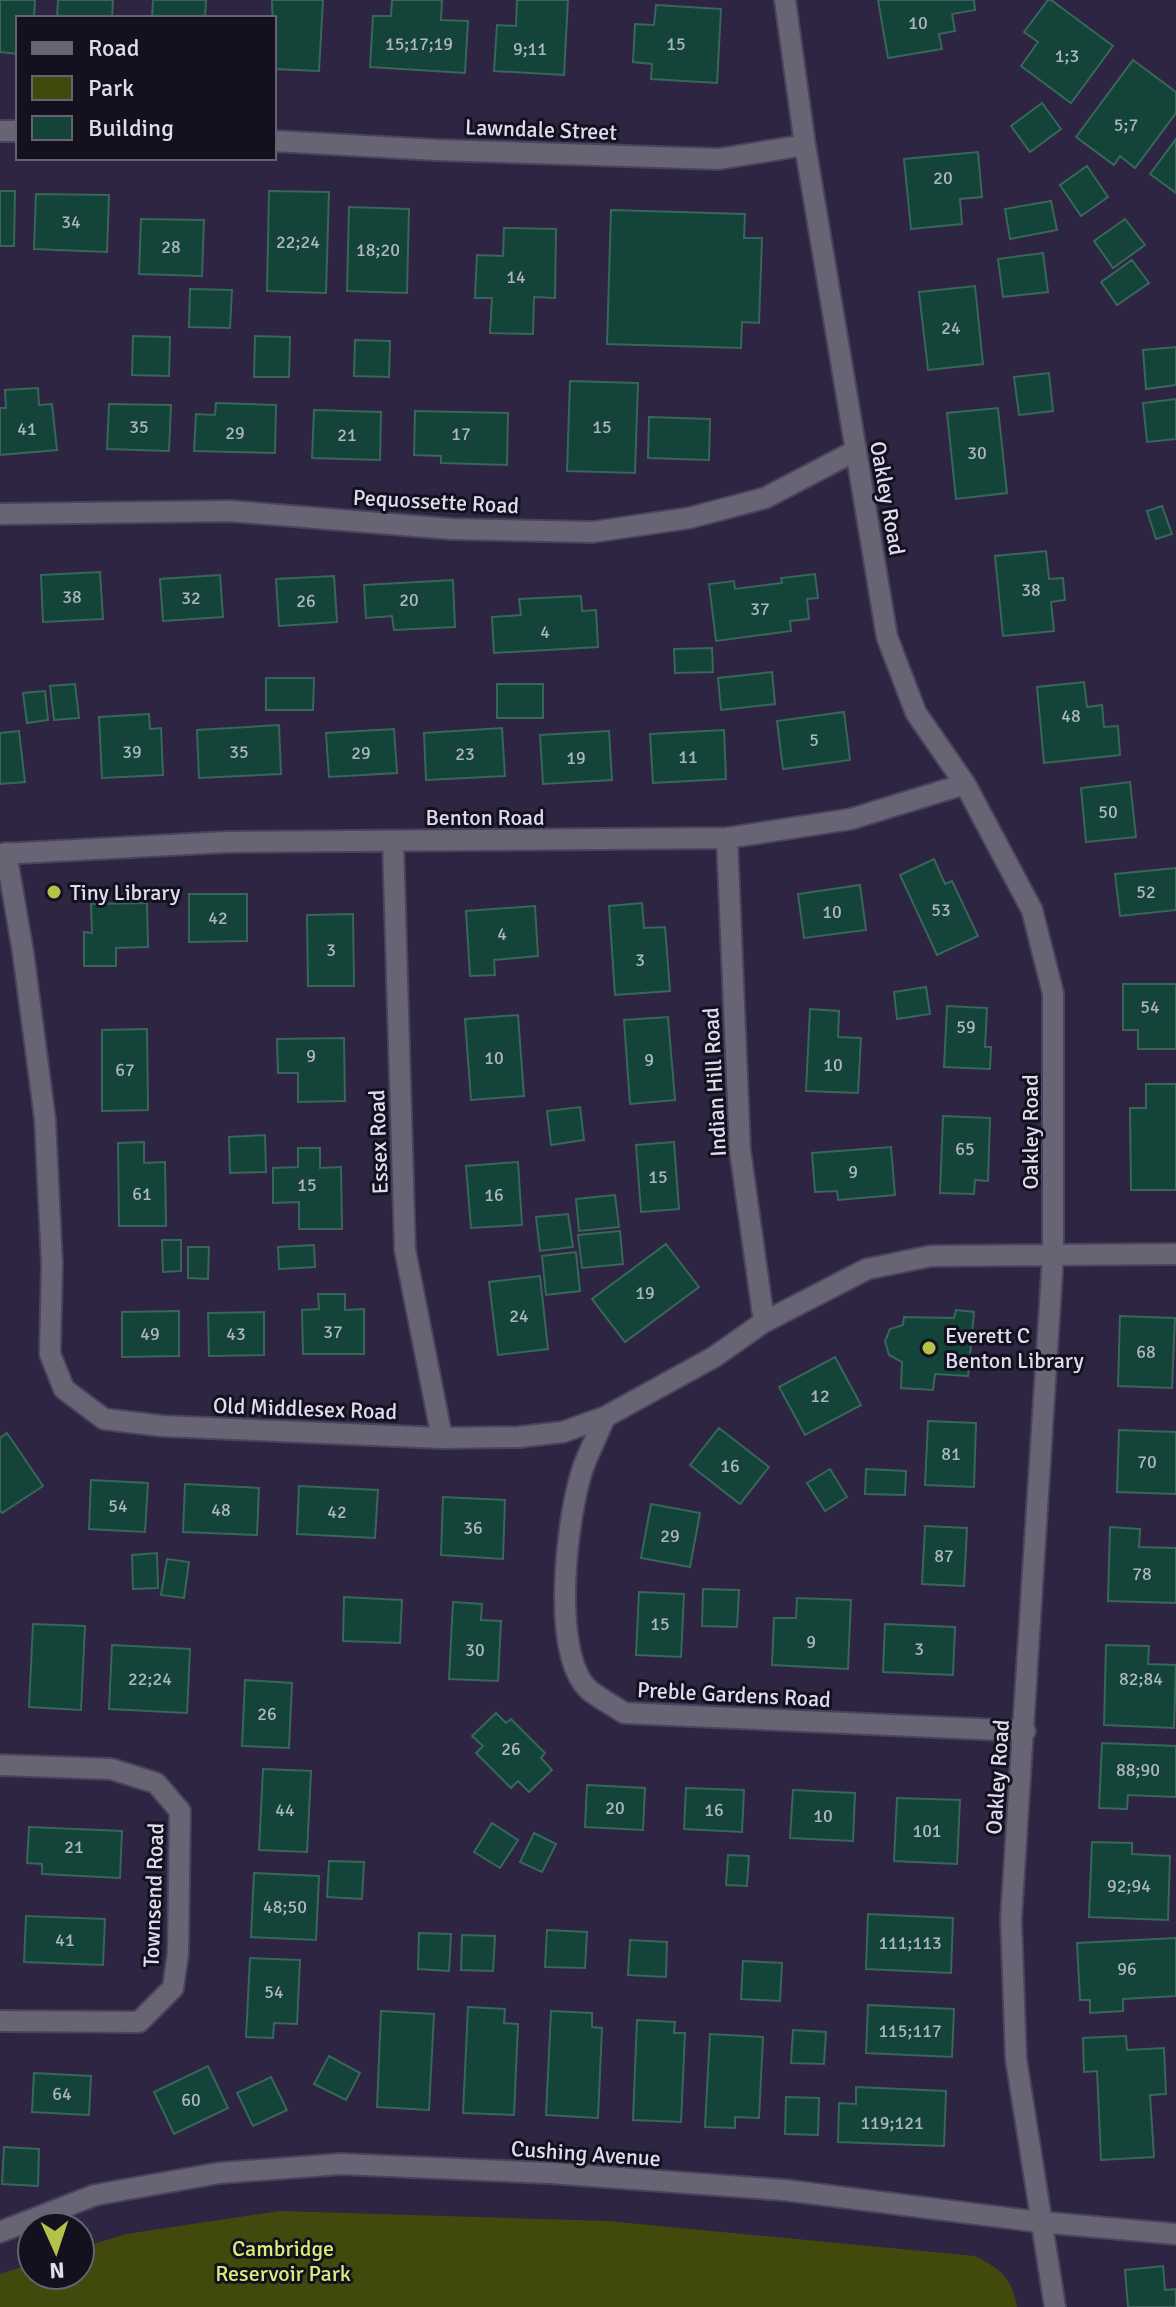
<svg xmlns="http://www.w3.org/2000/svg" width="1176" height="2307" font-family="Signika,sans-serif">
<rect width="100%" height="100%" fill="#2d2542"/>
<path fill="#42490d" d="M280 2211 607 2221 975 2256C1001 2269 1012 2278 1017 2307H0V2274L32 2264V2275H80V2248L126 2234Z"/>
<path fill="#144339" stroke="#38665a" stroke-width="2" d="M0 0H35L34 18H18V54L0 52Z
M58 0H113L112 18H57Z
M153 0H206L205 18H152Z
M272 0H323L319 71 274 69Z
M392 0H442L441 20 468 21 465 73 370 67 373 16H391Z
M517 0H568L564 75 494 71 497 25 516 26Z
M878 0H974L975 10 952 14 955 31 939 34 942 49 888 58Z
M1048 0H1051L1113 46 1071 103 1021 66 1038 42 1024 32Z
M656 5 721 9 717 83 651 79 652 64 633 62 635 24 654 25Z
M1133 60 1176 92V113L1135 168 1120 156 1114 165 1076 137Z
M1042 103 1061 129 1030 152 1011 126Z
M1176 139V193L1150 174Z
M978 152 982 197 960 199 962 224 911 229 904 159Z
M1087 166 1108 197 1081 216 1060 185Z
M0 191H15L14 246H0Z
M269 191 329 192 326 293 267 291Z
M36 194 109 195 107 252 34 249Z
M1051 201 1057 230 1010 239 1005 209Z
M349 207 409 209 407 293 347 291Z
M611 210 745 214 744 238H762L759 323 742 322 741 348 607 344Z
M141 219 204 220 202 276 139 274Z
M1125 219 1145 245 1113 268 1094 241Z
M504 228 556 229 555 298 534 297 533 334 490 333 492 298H475L477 255 503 256Z
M1043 253 1048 292 1003 297 998 259Z
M1132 260 1149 283 1117 305 1101 282Z
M975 286 983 364 928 370 919 292Z
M190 289 232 290 230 328 189 327Z
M133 336 170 337 169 376 132 375Z
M255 336 290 337 289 377H254Z
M355 340 390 341 389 377 354 376Z
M1176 347V385L1146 389 1143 350Z
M1049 373 1053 411 1019 415 1014 377Z
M570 381 638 383 635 473 567 471Z
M38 388 39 405 52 404 57 450 0 455V408H6L5 390Z
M1176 399V439L1147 442 1143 403Z
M216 403 276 405 275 453 194 451 196 414 215 415Z
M109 404 171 405 169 451 107 449Z
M998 408 1007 493 956 499 947 413Z
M314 410 381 412 380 460 312 458Z
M415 411 508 413 507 465 441 463V456L414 455Z
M649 417 710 419 709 460 648 458Z
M1162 506 1172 534 1156 539 1147 511Z
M1046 551 1049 579 1063 578 1065 600 1051 602 1054 631 1003 636 995 556Z
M100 572 103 619 43 622 41 575Z
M815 574 818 598 807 599 809 619 790 621 791 631 716 641 709 584 734 581 735 589 782 583 781 578Z
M220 575 223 617 163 621 160 579Z
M334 576 337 622 279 626 276 579Z
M453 580 455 627 394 630 392 616 366 618 364 585Z
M581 596 582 611 596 610 598 647 494 653 492 617 521 615 519 599Z
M712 648 713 672 675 673 674 649Z
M772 672 775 704 721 710 718 678Z
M266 678H314L313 710H266Z
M1084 682 1087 707 1102 705 1104 727 1118 726 1120 755 1044 763 1037 687Z
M75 684 79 718 54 720 50 686Z
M497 684H543V718H497Z
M45 691 48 720 27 723 23 693Z
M844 712 850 760 783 769 777 721Z
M149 714 150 729 161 728 163 775 102 778 99 717Z
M279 725 281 774 199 778 197 730Z
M502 728 505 776 426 780 424 733Z
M394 729 397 773 329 777 326 733Z
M724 730 726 779 653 783 650 734Z
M19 731 25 782 0 784V733Z
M609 731 612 780 543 784 540 735Z
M1130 782 1136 837 1086 842 1081 788Z
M934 859 945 884 952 881 978 936 937 955 900 875Z
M1176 868V910L1120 916 1115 874Z
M860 885 866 930 804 938 798 894Z
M189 894H247V941L189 942Z
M147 903 148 947 116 948V966H84V932L92 933 91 904Z
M642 903 644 928 665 927 670 991 615 995 609 906Z
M535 906 538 956 494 960 495 975 470 976 466 911Z
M353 914 354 986H308L307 915Z
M1123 984H1176V1049H1138V1030H1123Z
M926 987 930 1014 897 1019 894 992Z
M947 1006 987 1008 985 1047H991L990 1069 944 1067Z
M810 1009 839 1011 838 1037 861 1038 858 1093 806 1091Z
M518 1015 524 1096 471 1100 465 1019Z
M668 1017 675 1100 630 1104 624 1020Z
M147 1029 148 1110 102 1111V1030Z
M344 1038 345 1101 298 1102V1073H278L277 1039Z
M1146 1084H1176V1190H1131L1130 1108H1146Z
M580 1107 584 1140 551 1145 547 1111Z
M943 1116 990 1118 988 1181 975 1180 974 1194 940 1193Z
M265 1135 266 1172 230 1173 229 1137Z
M144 1142V1163L165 1162 166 1226H119L118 1143Z
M674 1142 679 1209 641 1212 636 1145Z
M891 1147 895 1195 838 1200 837 1191 815 1192 812 1153Z
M298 1148H320V1168L341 1167 342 1229H299V1202L273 1203V1168L298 1167Z
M518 1162 522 1225 471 1228 466 1166Z
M615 1195 619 1227 579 1231 576 1199Z
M568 1214 573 1247 540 1251 536 1217Z
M620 1231 623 1264 582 1268 578 1235Z
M162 1240H181V1271L163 1272Z
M666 1244 699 1287 625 1342 592 1299Z
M314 1245 315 1267 279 1269 278 1247Z
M188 1247H209L208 1279 188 1278Z
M576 1252 580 1291 546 1295 542 1256Z
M540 1276 548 1349 498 1355 489 1282Z
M318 1294H345V1310L364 1309V1354H303L302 1310 319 1309Z
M956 1310 974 1312 968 1376 935 1374 933 1390 901 1388 902 1362 889 1355 885 1341 890 1329 903 1325 904 1317 954 1318Z
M179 1311V1356L122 1357V1312Z
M264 1312V1355L209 1356 208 1313Z
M1120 1316 1175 1318 1172 1388 1118 1386Z
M835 1357 861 1405 805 1435 779 1387Z
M928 1421 976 1423 974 1487 925 1485Z
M719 1428 769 1467 740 1504 690 1465Z
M1119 1430 1176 1432V1494L1117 1492Z
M7 1433 43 1486 2 1513 0 1510V1438Z
M830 1469 847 1497 825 1511 807 1483Z
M866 1469 906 1471 905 1495 865 1494Z
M91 1480 148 1483 145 1532 89 1529Z
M185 1484 259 1488 257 1535 183 1532Z
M299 1486 378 1490 375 1538 297 1534Z
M443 1497 505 1500 503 1559 441 1555Z
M651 1504 700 1513 690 1567 641 1558Z
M925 1526 967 1528 964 1586 922 1584Z
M1110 1527 1140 1529 1139 1547 1176 1548V1603L1108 1601Z
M157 1553 158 1588 133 1589 132 1555Z
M167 1559 189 1562 184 1598 161 1595Z
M703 1589 739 1590 737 1627 702 1626Z
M639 1592 684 1594 681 1657 636 1655Z
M344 1597 402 1600 400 1643 343 1641Z
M797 1598 851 1600 848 1669 772 1665 774 1618H796Z
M453 1602 482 1604 481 1620 501 1621 498 1681 449 1679Z
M33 1624 85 1626 81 1710 29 1707Z
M885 1624 955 1627 953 1675 883 1672Z
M112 1645 190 1649 187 1713 109 1709Z
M1106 1645 1149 1646 1148 1664 1176 1665 1174 1728 1104 1725Z
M245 1680 292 1683 289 1748 242 1746Z
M496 1713 506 1723 511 1719 545 1753 541 1758 552 1770 529 1792 518 1781 511 1788 476 1753 483 1746 472 1736Z
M1102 1743 1176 1746V1797L1128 1795 1127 1809 1099 1808Z
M263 1769 311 1771 307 1852 259 1850Z
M587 1785 645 1788 643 1830 585 1827Z
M686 1788 744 1790 742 1832 684 1829Z
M793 1790 855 1793 853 1841 790 1838Z
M897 1798 960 1800 957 1864 894 1861Z
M492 1823 518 1840 500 1868 474 1852Z
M29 1827 122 1831 120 1878 42 1874V1864L27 1863Z
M534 1833 556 1844 542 1872 520 1862Z
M1092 1842 1132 1843V1854L1170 1856 1168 1920 1089 1917Z
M728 1855 749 1856 747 1886 726 1885Z
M329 1861 364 1862 362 1899 327 1897Z
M254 1873 319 1876 316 1940 251 1937Z
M868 1914 953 1918 951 1973 866 1969Z
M26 1916 105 1919 103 1965 24 1962Z
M547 1930 587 1932 585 1968 545 1967Z
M419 1933 451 1934 449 1971 418 1969Z
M462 1935 495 1936 493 1971 461 1970Z
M1176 1938V1996L1123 1999V2011L1090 2013V2000H1080L1077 1943Z
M630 1940 667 1942 666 1977 628 1975Z
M250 1958 300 1960 297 2024 274 2023 273 2038 246 2037Z
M743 1961 782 1963 780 2001 741 1999Z
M868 2005 954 2009 952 2057 866 2053Z
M468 2007 505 2009 504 2023 518 2024 514 2115 463 2113Z
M381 2011 434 2014 429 2110 377 2107Z
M551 2011 592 2013V2027L602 2028 598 2118 546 2115Z
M637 2020 675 2022 674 2033H685L681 2122 633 2120Z
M793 2030 826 2032 824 2064 791 2063Z
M710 2034 763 2037 759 2118 735 2117V2128L705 2127Z
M1126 2036 1127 2050 1164 2048 1166 2094 1150 2095 1154 2157 1101 2160 1097 2071 1084 2072 1083 2038Z
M329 2056 360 2073 346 2100 314 2084Z
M208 2066 228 2108 174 2134 154 2092Z
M34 2073 91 2076 89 2115 32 2112Z
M271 2077 287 2110 253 2126 237 2093Z
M856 2087 946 2091 944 2146 838 2142 839 2103 856 2104Z
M786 2097 819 2098 818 2135 785 2134Z
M4 2147 39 2149 38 2186 2 2184Z
M1163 2266 1165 2290 1176 2289V2307H1128L1125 2270Z"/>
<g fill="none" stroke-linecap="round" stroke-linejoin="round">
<defs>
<path id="minor" d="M785 0 805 145 887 637 916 713 965 784 1032 910 1053 993V1256L1011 1919 1016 2059 1055 2307
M0 131H18
M274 141 437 150 719 159 805 145
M0 514 230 511 452 529 593 532 689 518 765 498 855 451
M727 838 740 1150 764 1322
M393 841 405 1250 442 1438
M6 853 23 952 45 1119 52 1264 50 1354 64 1389 104 1419 162 1426 442 1438 519 1437 563 1432 605 1417 714 1357 764 1322 867 1269 931 1256 1176 1254
M0 854 227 842 727 838 851 819 965 784
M605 1417C598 1434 589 1451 583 1468 567 1515 550 1652 588 1689 598 1698 613 1705 624 1713L1025 1731
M0 1765 111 1769 156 1783 180 1811 178 1953 173 1988 139 2022 0 2021
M0 2232 95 2195 219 2173 341 2164 550 2173 784 2190 1040 2222 1176 2234"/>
</defs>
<use href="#minor" stroke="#4a425e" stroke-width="24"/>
<use href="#minor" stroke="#676473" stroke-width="20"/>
</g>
<g fill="#b4c24a" stroke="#14111e" stroke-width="3">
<circle cx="54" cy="892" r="8"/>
<circle cx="929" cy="1348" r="8"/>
</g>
<g text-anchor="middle" stroke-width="6" stroke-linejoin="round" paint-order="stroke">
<g font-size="18" fill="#adb6c2">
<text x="918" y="29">10</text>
<text x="419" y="50">15;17;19</text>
<text x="676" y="50">15</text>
<text x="530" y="55">9;11</text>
<text x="1067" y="62">1;3</text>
<text x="1126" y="131">5;7</text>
<text x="943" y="184">20</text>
<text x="71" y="228">34</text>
<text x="298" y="248">22;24</text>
<text x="171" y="253">28</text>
<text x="378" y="256">18;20</text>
<text x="516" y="283">14</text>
<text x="951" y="334">24</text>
<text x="139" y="433">35</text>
<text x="602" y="433">15</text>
<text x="27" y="435">41</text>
<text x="235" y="439">29</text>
<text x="461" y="440">17</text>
<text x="347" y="441">21</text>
<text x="977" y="459">30</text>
<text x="1031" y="596">38</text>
<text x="72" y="603">38</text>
<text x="191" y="604">32</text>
<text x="409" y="606">20</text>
<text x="306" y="607">26</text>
<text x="760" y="615">37</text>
<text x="545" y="638">4</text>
<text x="1071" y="722">48</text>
<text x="814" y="746">5</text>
<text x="132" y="758">39</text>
<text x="239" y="758">35</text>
<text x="361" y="759">29</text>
<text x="465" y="760">23</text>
<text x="688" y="763">11</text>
<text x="576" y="764">19</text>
<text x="1108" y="818">50</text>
<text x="1146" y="898">52</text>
<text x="941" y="916">53</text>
<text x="832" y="918">10</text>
<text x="218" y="924">42</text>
<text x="502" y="940">4</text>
<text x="331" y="956">3</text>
<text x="640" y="966">3</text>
<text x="1150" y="1013">54</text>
<text x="966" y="1033">59</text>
<text x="311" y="1062">9</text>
<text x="494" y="1064">10</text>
<text x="649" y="1066">9</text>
<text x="833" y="1071">10</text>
<text x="125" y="1076">67</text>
<text x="965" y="1155">65</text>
<text x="853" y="1178">9</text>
<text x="658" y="1183">15</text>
<text x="307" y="1191">15</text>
<text x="142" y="1200">61</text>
<text x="494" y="1201">16</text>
<text x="645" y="1299">19</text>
<text x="519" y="1322">24</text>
<text x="333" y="1338">37</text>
<text x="150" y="1340">49</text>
<text x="236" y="1340">43</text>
<text x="1146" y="1358">68</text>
<text x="820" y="1402">12</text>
<text x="951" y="1460">81</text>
<text x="1147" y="1468">70</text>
<text x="730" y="1472">16</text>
<text x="118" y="1512">54</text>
<text x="221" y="1516">48</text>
<text x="337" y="1518">42</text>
<text x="473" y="1534">36</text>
<text x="670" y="1542">29</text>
<text x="944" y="1562">87</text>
<text x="1142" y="1580">78</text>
<text x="660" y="1630">15</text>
<text x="811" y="1648">9</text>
<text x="919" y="1655">3</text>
<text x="475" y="1656">30</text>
<text x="150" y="1685">22;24</text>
<text x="1141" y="1685">82;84</text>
<text x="267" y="1720">26</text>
<text x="511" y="1755">26</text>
<text x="1138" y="1776">88;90</text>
<text x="615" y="1814">20</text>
<text x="285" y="1816">44</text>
<text x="714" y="1816">16</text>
<text x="823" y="1822">10</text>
<text x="927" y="1837">101</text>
<text x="74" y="1853">21</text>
<text x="1129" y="1892">92;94</text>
<text x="285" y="1913">48;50</text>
<text x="65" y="1946">41</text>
<text x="910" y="1949">111;113</text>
<text x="1127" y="1975">96</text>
<text x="274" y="1998">54</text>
<text x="910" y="2037">115;117</text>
<text x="62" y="2100">64</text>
<text x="191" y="2106">60</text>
<text x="892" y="2129">119;121</text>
</g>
<g font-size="22" fill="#e0dcef" stroke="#14111e">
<text transform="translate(541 129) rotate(2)" y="8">Lawndale Street</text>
<text transform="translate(888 498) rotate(80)" y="8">Oakley Road</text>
<text transform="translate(436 501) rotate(3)" y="8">Pequossette Road</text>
<text x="485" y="825">Benton Road</text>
<text transform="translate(714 1082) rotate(-93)" y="8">Indian Hill Road</text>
<text transform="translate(1030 1132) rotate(-90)" y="8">Oakley Road</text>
<text transform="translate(378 1142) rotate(-92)" y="8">Essex Road</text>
<text transform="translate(305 1408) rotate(2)" y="8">Old Middlesex Road</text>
<text transform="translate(734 1694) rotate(3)" y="8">Preble Gardens Road</text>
<text transform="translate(997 1777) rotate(-86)" y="8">Oakley Road</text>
<text transform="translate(153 1895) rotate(-88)" y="8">Townsend Road</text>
<text transform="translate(586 2153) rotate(4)" y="8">Cushing Avenue</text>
</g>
<g font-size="22" fill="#e0dcef" stroke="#14111e" text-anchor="start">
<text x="70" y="900">Tiny Library</text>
<text x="945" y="1343">Everett C<tspan x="945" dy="25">Benton Library</tspan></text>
</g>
<g font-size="22" fill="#dceb79" stroke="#14111e">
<text x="283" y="2256">Cambridge<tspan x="283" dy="25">Reservoir Park</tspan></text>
</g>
</g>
<rect x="16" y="16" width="260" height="144" fill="#14111e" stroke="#666272" stroke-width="2"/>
<rect x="32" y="42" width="40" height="12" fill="#676473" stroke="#666272" stroke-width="2"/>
<text x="88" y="56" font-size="24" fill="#e0dcef">Road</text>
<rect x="32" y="76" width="40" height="24" fill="#42490d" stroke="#666272" stroke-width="2"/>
<text x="88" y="96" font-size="24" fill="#e0dcef">Park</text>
<rect x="32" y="116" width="40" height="24" fill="#144339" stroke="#666272" stroke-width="2"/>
<text x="88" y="136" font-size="24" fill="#e0dcef">Building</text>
<g transform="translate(56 2251) rotate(177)"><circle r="38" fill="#14111e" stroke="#666272" stroke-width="2"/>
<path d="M0-6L14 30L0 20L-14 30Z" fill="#b4c24a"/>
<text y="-12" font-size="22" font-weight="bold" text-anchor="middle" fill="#e0dcef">N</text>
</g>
</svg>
